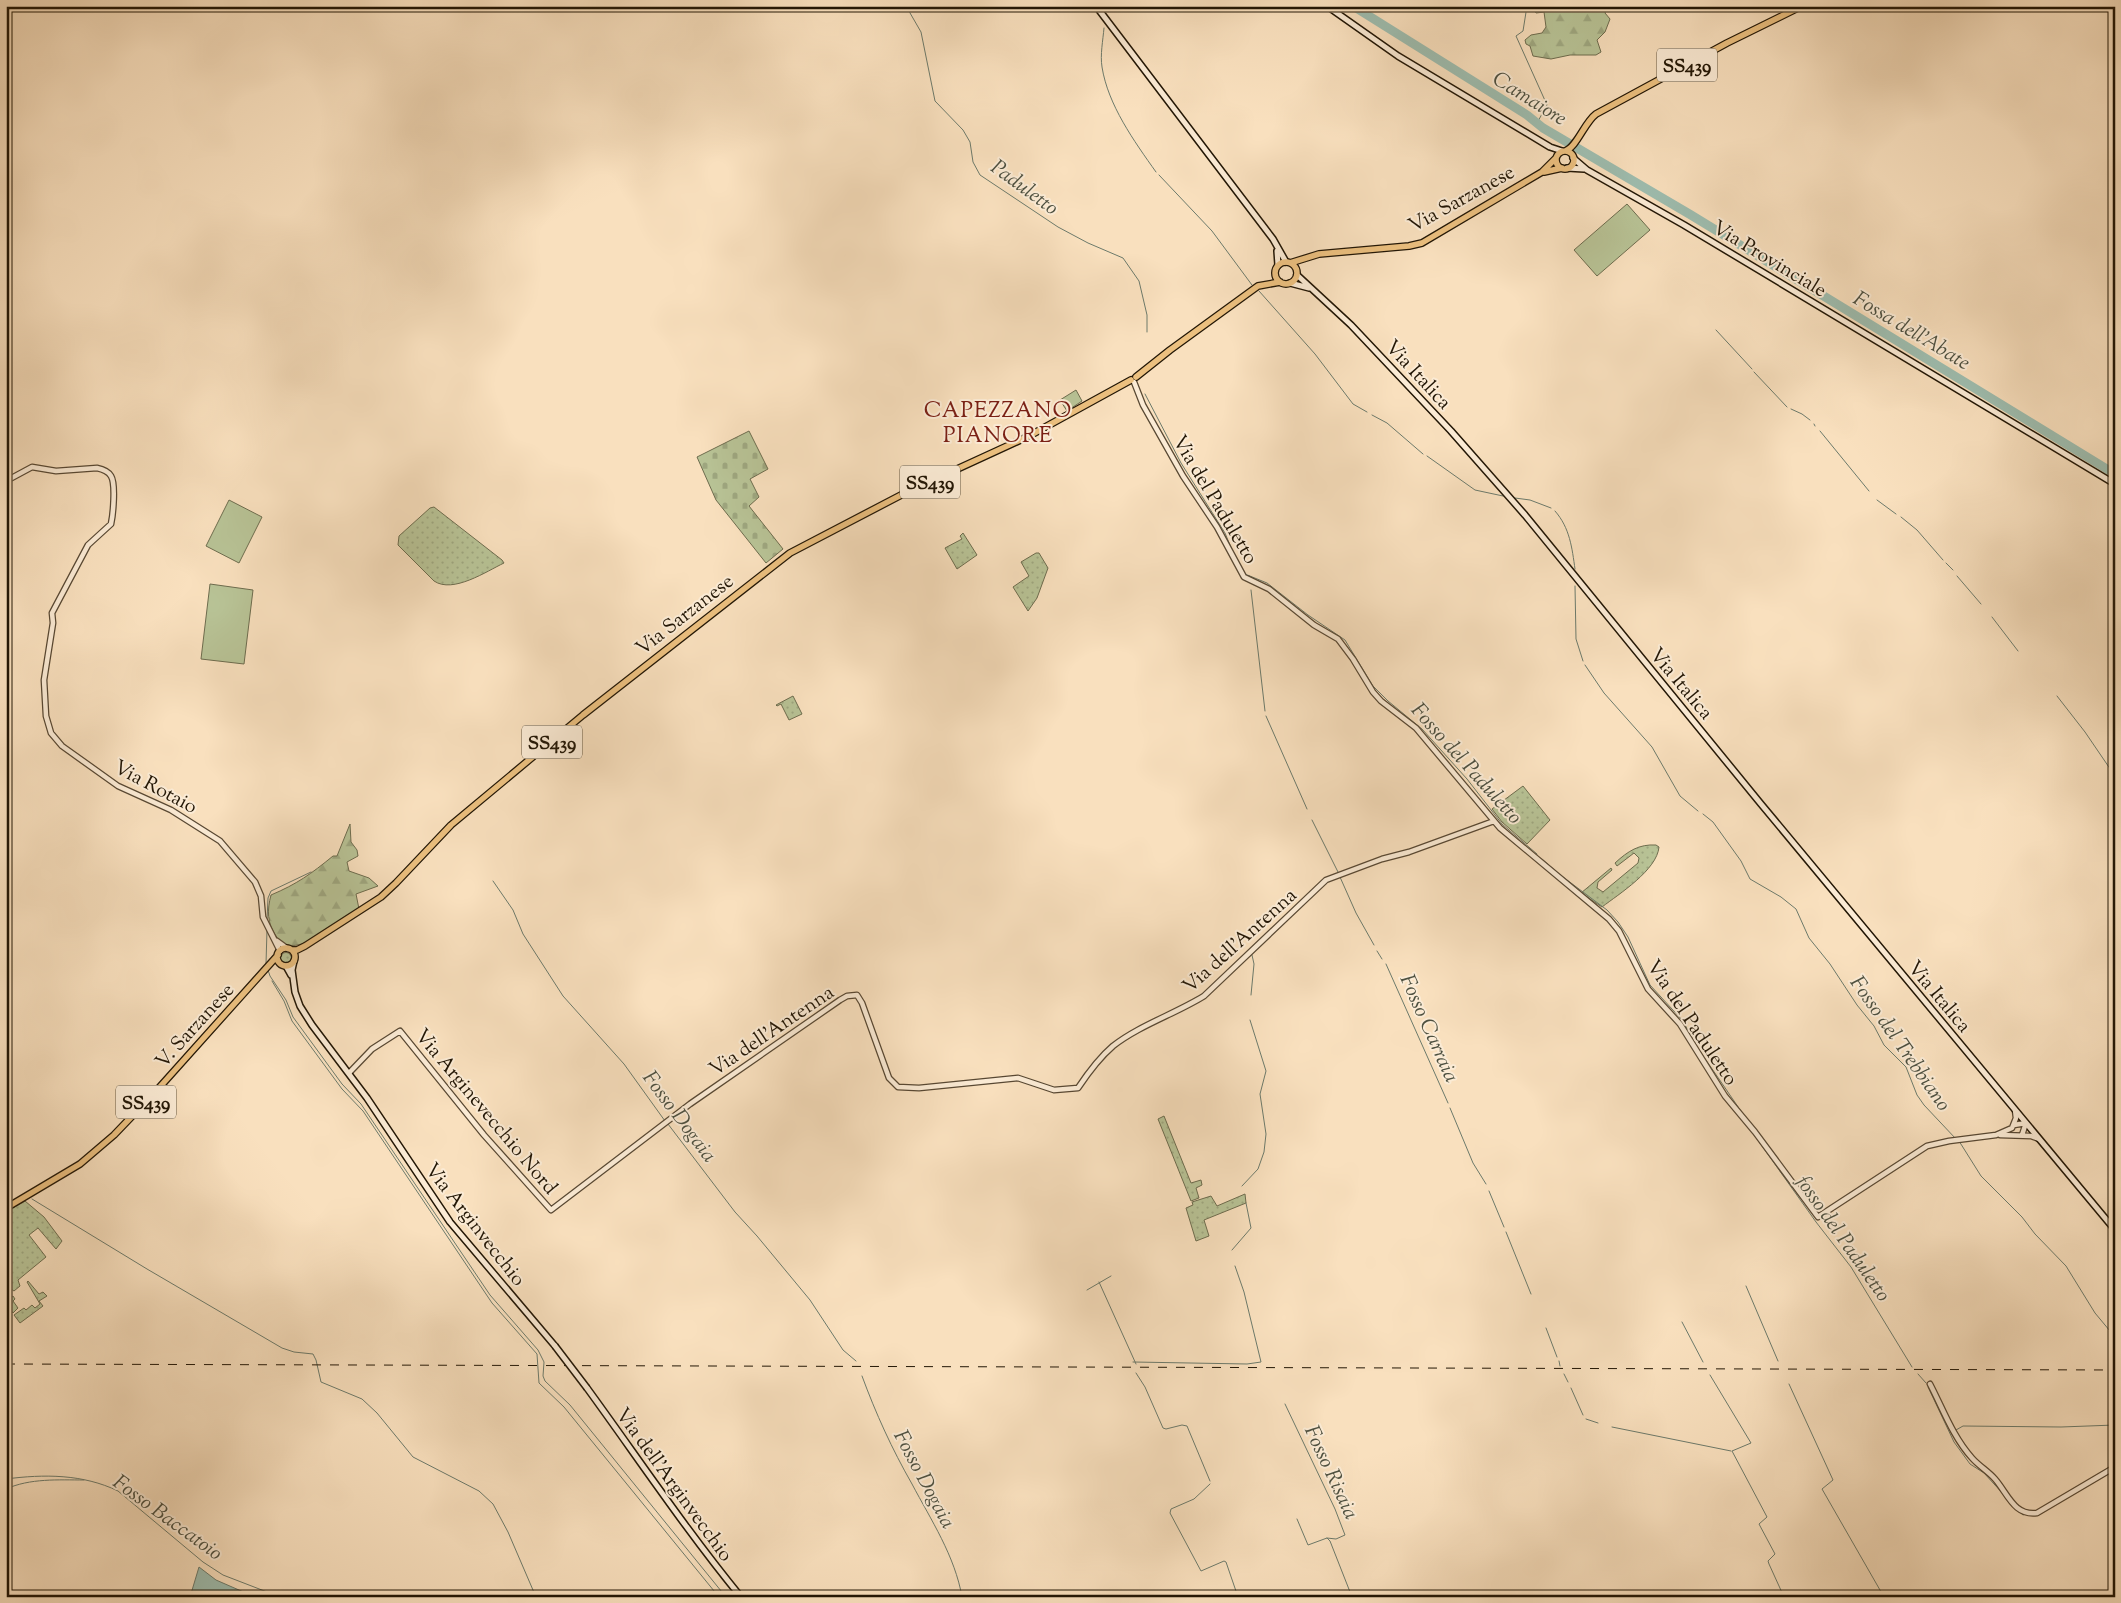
<svg xmlns="http://www.w3.org/2000/svg" width="2121" height="1603" font-family="'Sorts Mill Goudy',serif">
<defs>
<pattern id="grass-dots" width="8" height="8" patternUnits="userSpaceOnUse" patternTransform="scale(1.25)"><rect width="8" height="8" fill="#b8c396"/><path d="M2 2h.1M6 6h.1" fill="none" stroke="#9ea780" stroke-width="1.8" stroke-linecap="round"/></pattern>
<pattern id="forest-firs" width="22" height="20" patternUnits="userSpaceOnUse" patternTransform="scale(1.25)"><rect width="22" height="20" fill="#b8c396"/><path d="M5 1l3.5 6h-7zM16 11l3.5 6h-7z" fill="#9ea780"/></pattern>
<pattern id="cemetery-stones" width="16" height="16" patternUnits="userSpaceOnUse" patternTransform="scale(1.25)"><rect width="16" height="16" fill="#b8c396"/><path d="M2 7V4a2 2 0 0 1 4 0v3zM10 15v-3a2 2 0 0 1 4 0v3z" fill="#9ea780"/></pattern>
</defs>
<rect width="100%" height="100%" fill="#f9e0be"/>
<filter id="stains"><feTurbulence type="fractalNoise" baseFrequency=".004" numOctaves="4"/><feColorMatrix values="0 0 0 0 .2 0 0 0 0 .09 0 0 0 0 .02 0 0 0 .5 -.17"/></filter>
<radialGradient id="worn" r=".72"><stop offset=".6" stop-color="#630" stop-opacity="0"/><stop offset="1" stop-color="#630" stop-opacity=".3"/></radialGradient>
<path fill="url(#grass-dots)" stroke="#6d6c4e" d="M434 507 502 560 504 563C487 571 453 594 434 581L398 545 399 536 430 508Z
M963 533 977 555 957 569 945 548 962 539 960 536Z
M1036 553H1039L1048 568 1037 598 1028 611 1013 587 1029 576 1021 562Z
M793 696 802 714 789 720 781 704 777 706 776 705Z
M1523 786 1550 820 1527 844 1502 822 1492 809Z
M1656 845 1659 847C1657 870 1619 894 1602 907L1581 893 1611 868 1612 870 1598 882 1597 888 1603 892 1638 863 1639 858 1634 853 1617 866 1615 863C1628 851 1639 844 1656 845Z
M280.5 958a5.5 5.5 0 1 1 11 0a5.5 5.5 0 1 1-11 0Z
M1164 1116 1191 1183 1201 1180 1202 1185 1196 1188 1199 1198 1191 1201 1158 1119Z
M1245 1194 1246 1203 1204 1220 1209 1236 1196 1241 1186 1208 1193 1205 1192 1202 1211 1196 1217 1206Z
M25 1201 44 1217 62 1241 56 1249 38 1228 29 1235 46 1257 18 1280 20 1286 14 1291 8 1287 6 1288V1212Z
M28 1281 39 1294 43 1292 47 1296 39 1301 43 1306 20 1323 14 1315 24 1308 26 1310 32 1305 35 1308 40 1304 27 1282Z
M13 1296 15 1299 13 1301 18 1308 13 1313 6 1304V1301Z"/>
<path fill="url(#forest-firs)" stroke="#6d6c4e" d="M1538 6H1607L1605 13 1610 19 1605 32 1597 40 1601 52 1596 55H1570L1551 59 1533 56 1530 46 1526 44 1525 40 1531 35 1542 33 1546 27 1544 12 1536 13 1534 10Z
M350 824 351 842 357 850 358 856 347 862 349 871 369 878 378 886 356 894 359 909C343 919 307 950 288 945 283 944 280 940 276 936 267 923 267 910 271 895 297 884 311 874 333 856H337Z"/>
<path fill="url(#cemetery-stones)" stroke="#6d6c4e" d="M749 431 768 469 750 479 759 497 749 506 783 549 766 563 716 500 697 457Z"/>
<path fill="#b8c396" stroke="#6d6c4e" d="M1627 204 1650 230 1597 276 1574 250Z
M1076 390 1082 401 1067 411 1060 400Z
M229 500 262 517 239 563 206 546Z
M210 584 253 590 244 664 201 659Z"/>
<path fill="#9ebdaf" stroke="#6c7a6b" d="M199 1567 216 1580 255 1597H190Z"/>
<g fill="none" stroke-linecap="round" stroke-linejoin="round">
<path stroke="#6c7a6b" stroke-width="1" d="M906 6 921 32 935 101 963 130 970 142 973 162 980 175 1058 227 1088 243 1123 258 1139 281 1147 315V332
M1107 6 1108 11
M1527 6 1523 31 1516 36 1547 105 1537 123
M1104 28C1103 40 1100 55 1102 67 1108 105 1134 141 1156 172
M1159 175 1212 231 1252 285
M1259 291 1315 354 1353 404 1367 412
M1716 330 1752 369
M1754 372 1787 407
M1145 394 1181 463 1225 533 1234 555
M1791 409 1802 414 1810 420
M1372 415 1387 423 1423 454
M1814 424 1815 426
M1820 431 1869 491
M1427 456 1475 490 1503 496
M1515 498 1530 500 1551 508
M1877 500 1896 514
M1555 511C1570 528 1572 548 1575 569
M1901 517 1917 530 1943 560
M1946 563 1953 570
M1245 574 1267 583 1308 615 1345 640 1373 686 1388 701 1422 729 1467 779 1502 824 1537 854
M1957 576 1981 604
M1575 586 1576 639 1583 661
M1251 590 1265 711
M1992 617 2018 651
M1585 665 1604 693 1652 747 1680 796 1698 811
M2057 696 2085 732 2115 776
M1266 716 1307 809
M1703 814 1713 822 1741 861 1750 879 1781 897 1796 909 1809 938 1830 964 1857 1005 1874 1026 1884 1045 1906 1067 1917 1095 1924 1105 1956 1139
M1312 820 1338 872
M1542 859 1559 874 1607 910 1618 922 1628 937 1650 985 1683 1021 1695 1044 1745 1117
M1340 877 1356 913 1374 945
M493 881 513 910 523 934 563 996 624 1064 665 1121
M267 921 268 898 271 891 311 872
M1377 951 1382 959
M266 964 267 930
M1386 964 1448 1103
M268 970 270 976 286 1000 293 1017 342 1084 361 1104 490 1295 538 1350 544 1362 543 1376 545 1381 570 1405 726 1597
M272 981 284 1001 292 1021 342 1089 363 1111 492 1303 537 1354 539 1383 564 1407 719 1597
M1251 995 1254 964 1252 955
M1450 1108 1473 1163 1486 1184
M668 1124 735 1212 757 1236 810 1300 843 1350 856 1361
M1752 1132 1816 1222 1851 1267 1912 1367
M1959 1141 1981 1176 2022 1217 2035 1234 2066 1266 2095 1313 2115 1337
M1242 1186 1258 1169 1264 1152 1266 1134 1260 1094 1266 1071 1250 1020
M1489 1191 1504 1227
M32 1199 147 1269 282 1348 294 1352 313 1354 316 1360 321 1382 362 1399 377 1413 413 1457 479 1491 493 1504 508 1532 536 1597
M1506 1232 1531 1294
M1232 1250 1251 1228 1246 1203
M1099 1282 1136 1364
M1746 1286 1778 1361
M1087 1290 1111 1276
M1682 1322 1703 1362
M1546 1328 1557 1357
M1559 1361 1560 1366
M1133 1362 1247 1364 1261 1362 1244 1292 1235 1266
M1136 1373 1145 1387 1163 1428 1166 1429 1182 1425 1187 1426 1210 1481
M1564 1374 1568 1382
M1918 1374 1926 1383
M1710 1375 1751 1443 1732 1451 1767 1517 1759 1524 1775 1554 1768 1561 1769 1564 1784 1597
M862 1376C876 1414 892 1449 912 1484 931 1520 955 1556 962 1597
M1789 1384 1833 1480 1822 1489 1884 1597
M1928 1387 1954 1442 1970 1464 1984 1473 2005 1496
M1571 1388 1583 1415
M1285 1404 1335 1509 1345 1535 1336 1539 1327 1538
M1586 1419 1598 1423
M1612 1427 1731 1451
M1956 1430 1963 1426 2061 1427 2115 1425
M6 1479C44 1474 83 1474 118 1491L203 1562 223 1575 280 1597
M1210 1484 1194 1499 1171 1509 1170 1513 1201 1571 1224 1561 1226 1562 1238 1597
M6 1489C30 1478 59 1480 84 1480
M2016 1509 2023 1515
M1297 1519 1308 1545 1327 1538 1330 1541 1352 1597"/>
<path stroke="#9ebdaf" stroke-width="9" d="M1353 6 1527 115 1543 128 1691 215 2115 474"/>
<defs>
<path id="tertiary" d="M1134 382 1143 405 1183 476 1217 527 1244 577 1269 589 1314 625 1338 639 1353 659 1373 692 1381 701 1416 728 1500 828 1609 919 1619 931 1648 989 1680 1024 1725 1096 1755 1132 1818 1217 1927 1146 1949 1141 1996 1135 2012 1128 2016 1118 2015 1110
M6 481 32 467 56 471 97 468C102 469 108 471 111 476 116 484 113 515 111 524L88 545 52 613 53 623 44 680 46 716 51 733 62 746 118 786 171 810 220 841 255 882 261 896 263 917 280 951
M277 941 288 949
M349 1073 372 1049 400 1031 484 1135 551 1210 690 1104 840 1000 847 996 857 995 862 1003 889 1078 898 1087 919 1088 1018 1078 1054 1090 1078 1088C1088 1073 1099 1058 1113 1046 1140 1025 1175 1014 1204 996L1326 880 1382 859 1409 852 1494 821
M2014 1125 2026 1123 2022 1135
M2000 1135 2031 1136 2039 1139
M1930 1384C1943 1409 1953 1437 1972 1458 1979 1466 1988 1471 1995 1479 2008 1494 2014 1516 2037 1513L2115 1467"/>
<path id="secondary" d="M1096 6 1273 239 1286 262
M1327 6 1398 56 1550 147 1562 151
M1573 158 1587 170 1684 225 2115 484
M1567 168 1584 169
M1277 251 1278 265
M1297 275 1351 325 1451 431 1525 515 1761 804 2115 1230
M1290 283 1309 288
M294 961 292 970 295 992 300 1006 312 1025 367 1098 450 1222 555 1346
M286 966 291 975
M587 1388C638 1458 686 1530 741 1597"/>
<path id="primary" d="M2041 6 2070 8 2096 6
M1565 151C1577 147 1584 123 1596 114L1727 43 1802 6
M1556 160a9 9 0 1 1 18 0a9 9 0 1 1-18 0Z
M1544 172 1562 168
M1275 273a11 11 0 1 1 22 0a11 11 0 1 1-22 0Z
M1290 263 1319 254 1409 246 1422 243 1542 172 1556 158
M1136 377 1170 350 1258 286 1280 282
M277 957a9 9 0 1 1 18 0a9 9 0 1 1-18 0Z
M292 950H297L305 946 381 897 396 883 451 825 583 715 790 553 905 493 1029 436 1131 380
M6 1208 80 1164 114 1135 158 1089 278 955"/>
</defs>
<use href="#tertiary" stroke="#584833" stroke-width="7"/>
<use href="#secondary" stroke="#221605" stroke-width="8"/>
<use href="#primary" stroke="#221605" stroke-width="8"/>
<use href="#tertiary" stroke="#fbebd5" stroke-width="4.5"/>
<use href="#secondary" stroke="#fbebd5" stroke-width="5"/>
<use href="#primary" stroke="#ecc07f" stroke-width="5.5"/>
<path stroke="#221605" stroke-width="1" stroke-dasharray="9 9" stroke-linecap="butt" d="M6 1364 2115 1370"/>
<defs>
<path id="secondary-bridge" d="M555 1346 587 1388"/>
</defs>
<use href="#secondary-bridge" stroke="#221605" stroke-width="8" stroke-linecap="butt"/>
<use href="#secondary-bridge" stroke="#fbebd5" stroke-width="5"/>
</g>
<g text-anchor="middle" stroke-width="4" stroke-linejoin="round" paint-order="stroke">
<g fill="#fbebd5" stroke="#635643" stroke-width="1">
<rect x="1657" y="48.5" width="60" height="33" rx="4"/>
<rect x="900" y="465.5" width="60" height="33" rx="4"/>
<rect x="522" y="725.5" width="60" height="33" rx="4"/>
<rect x="116" y="1085.5" width="60" height="33" rx="4"/>
</g>
<g font-size="19" font-weight="bold" fill="#221605">
<text x="1687" y="72">SS439</text>
<text x="930" y="489">SS439</text>
<text x="552" y="749">SS439</text>
<text x="146" y="1109">SS439</text>
</g>
<g font-size="20" fill="#221605" stroke="#fbebd5">
<text transform="translate(1461 198) rotate(-29)" y="7">Via Sarzanese</text>
<text transform="translate(1770 258) rotate(31)" y="7">Via Provinciale</text>
<text transform="translate(1419 374) rotate(47)" y="7">Via Italica</text>
<text transform="translate(1216 499) rotate(59)" y="7">Via del Paduletto</text>
<text transform="translate(684 614) rotate(-38)" y="7">Via Sarzanese</text>
<text transform="translate(1682 683) rotate(50)" y="7">Via Italica</text>
<text transform="translate(156 786) rotate(28)" y="7">Via Rotaio</text>
<text transform="translate(1239 940) rotate(-42)" y="7">Via dell'Antenna</text>
<text transform="translate(1940 996) rotate(50)" y="7">Via Italica</text>
<text transform="translate(1693 1022) rotate(56)" y="7">Via del Paduletto</text>
<text transform="translate(194 1025) rotate(-48)" y="7">V. Sarzanese</text>
<text transform="translate(771 1030) rotate(-34)" y="7">Via dell'Antenna</text>
<text transform="translate(487 1111) rotate(50)" y="7">Via Arginevecchio Nord</text>
<text transform="translate(476 1224) rotate(52)" y="7">Via Arginvecchio</text>
<text transform="translate(675 1484) rotate(54)" y="7">Via dell'Arginvecchio</text>
</g>
<g font-size="21" font-style="italic" fill="#4d5040" stroke="#fbebd5">
<text transform="translate(1530 98) rotate(32)" y="7">Camaiore</text>
<text transform="translate(1025 187) rotate(36)" y="7">Paduletto</text>
<text transform="translate(1912 330) rotate(31)" y="7">Fossa dell'Abate</text>
<text transform="translate(1467 763) rotate(48)" y="7">Fosso del Paduletto</text>
<text transform="translate(1430 1028) rotate(66)" y="7">Fosso Carraia</text>
<text transform="translate(1901 1043) rotate(55)" y="7">Fosso del Trebbiano</text>
<text transform="translate(680 1116) rotate(53)" y="7">Fosso Dogaia</text>
<text transform="translate(1844 1238) rotate(55)" y="7">fosso del Paduletto</text>
<text transform="translate(1332 1472) rotate(65)" y="7">Fosso Risaia</text>
<text transform="translate(925 1479) rotate(62)" y="7">Fosso Dogaia</text>
<text transform="translate(168 1517) rotate(36)" y="7">Fosso Baccatoio</text>
</g>
<g font-size="22" letter-spacing="1" fill="#7a1f14" stroke="#fbebd5">
<text x="998" y="417">CAPEZZANO<tspan x="998" dy="25">PIANORE</tspan></text>
</g>
</g>
<rect width="2121" height="1603" fill="none" stroke="#f9e0be" stroke-width="25"/>
<rect x="8" y="8" width="2106" height="1588" fill="none" stroke="#221605" stroke-width="2.5"/>
<rect x="12" y="12" width="2096" height="1578" fill="none" stroke="#221605"/>
<rect width="100%" height="100%" filter="url(#stains)"/>
<rect width="100%" height="100%" fill="url(#worn)"/>
</svg>
